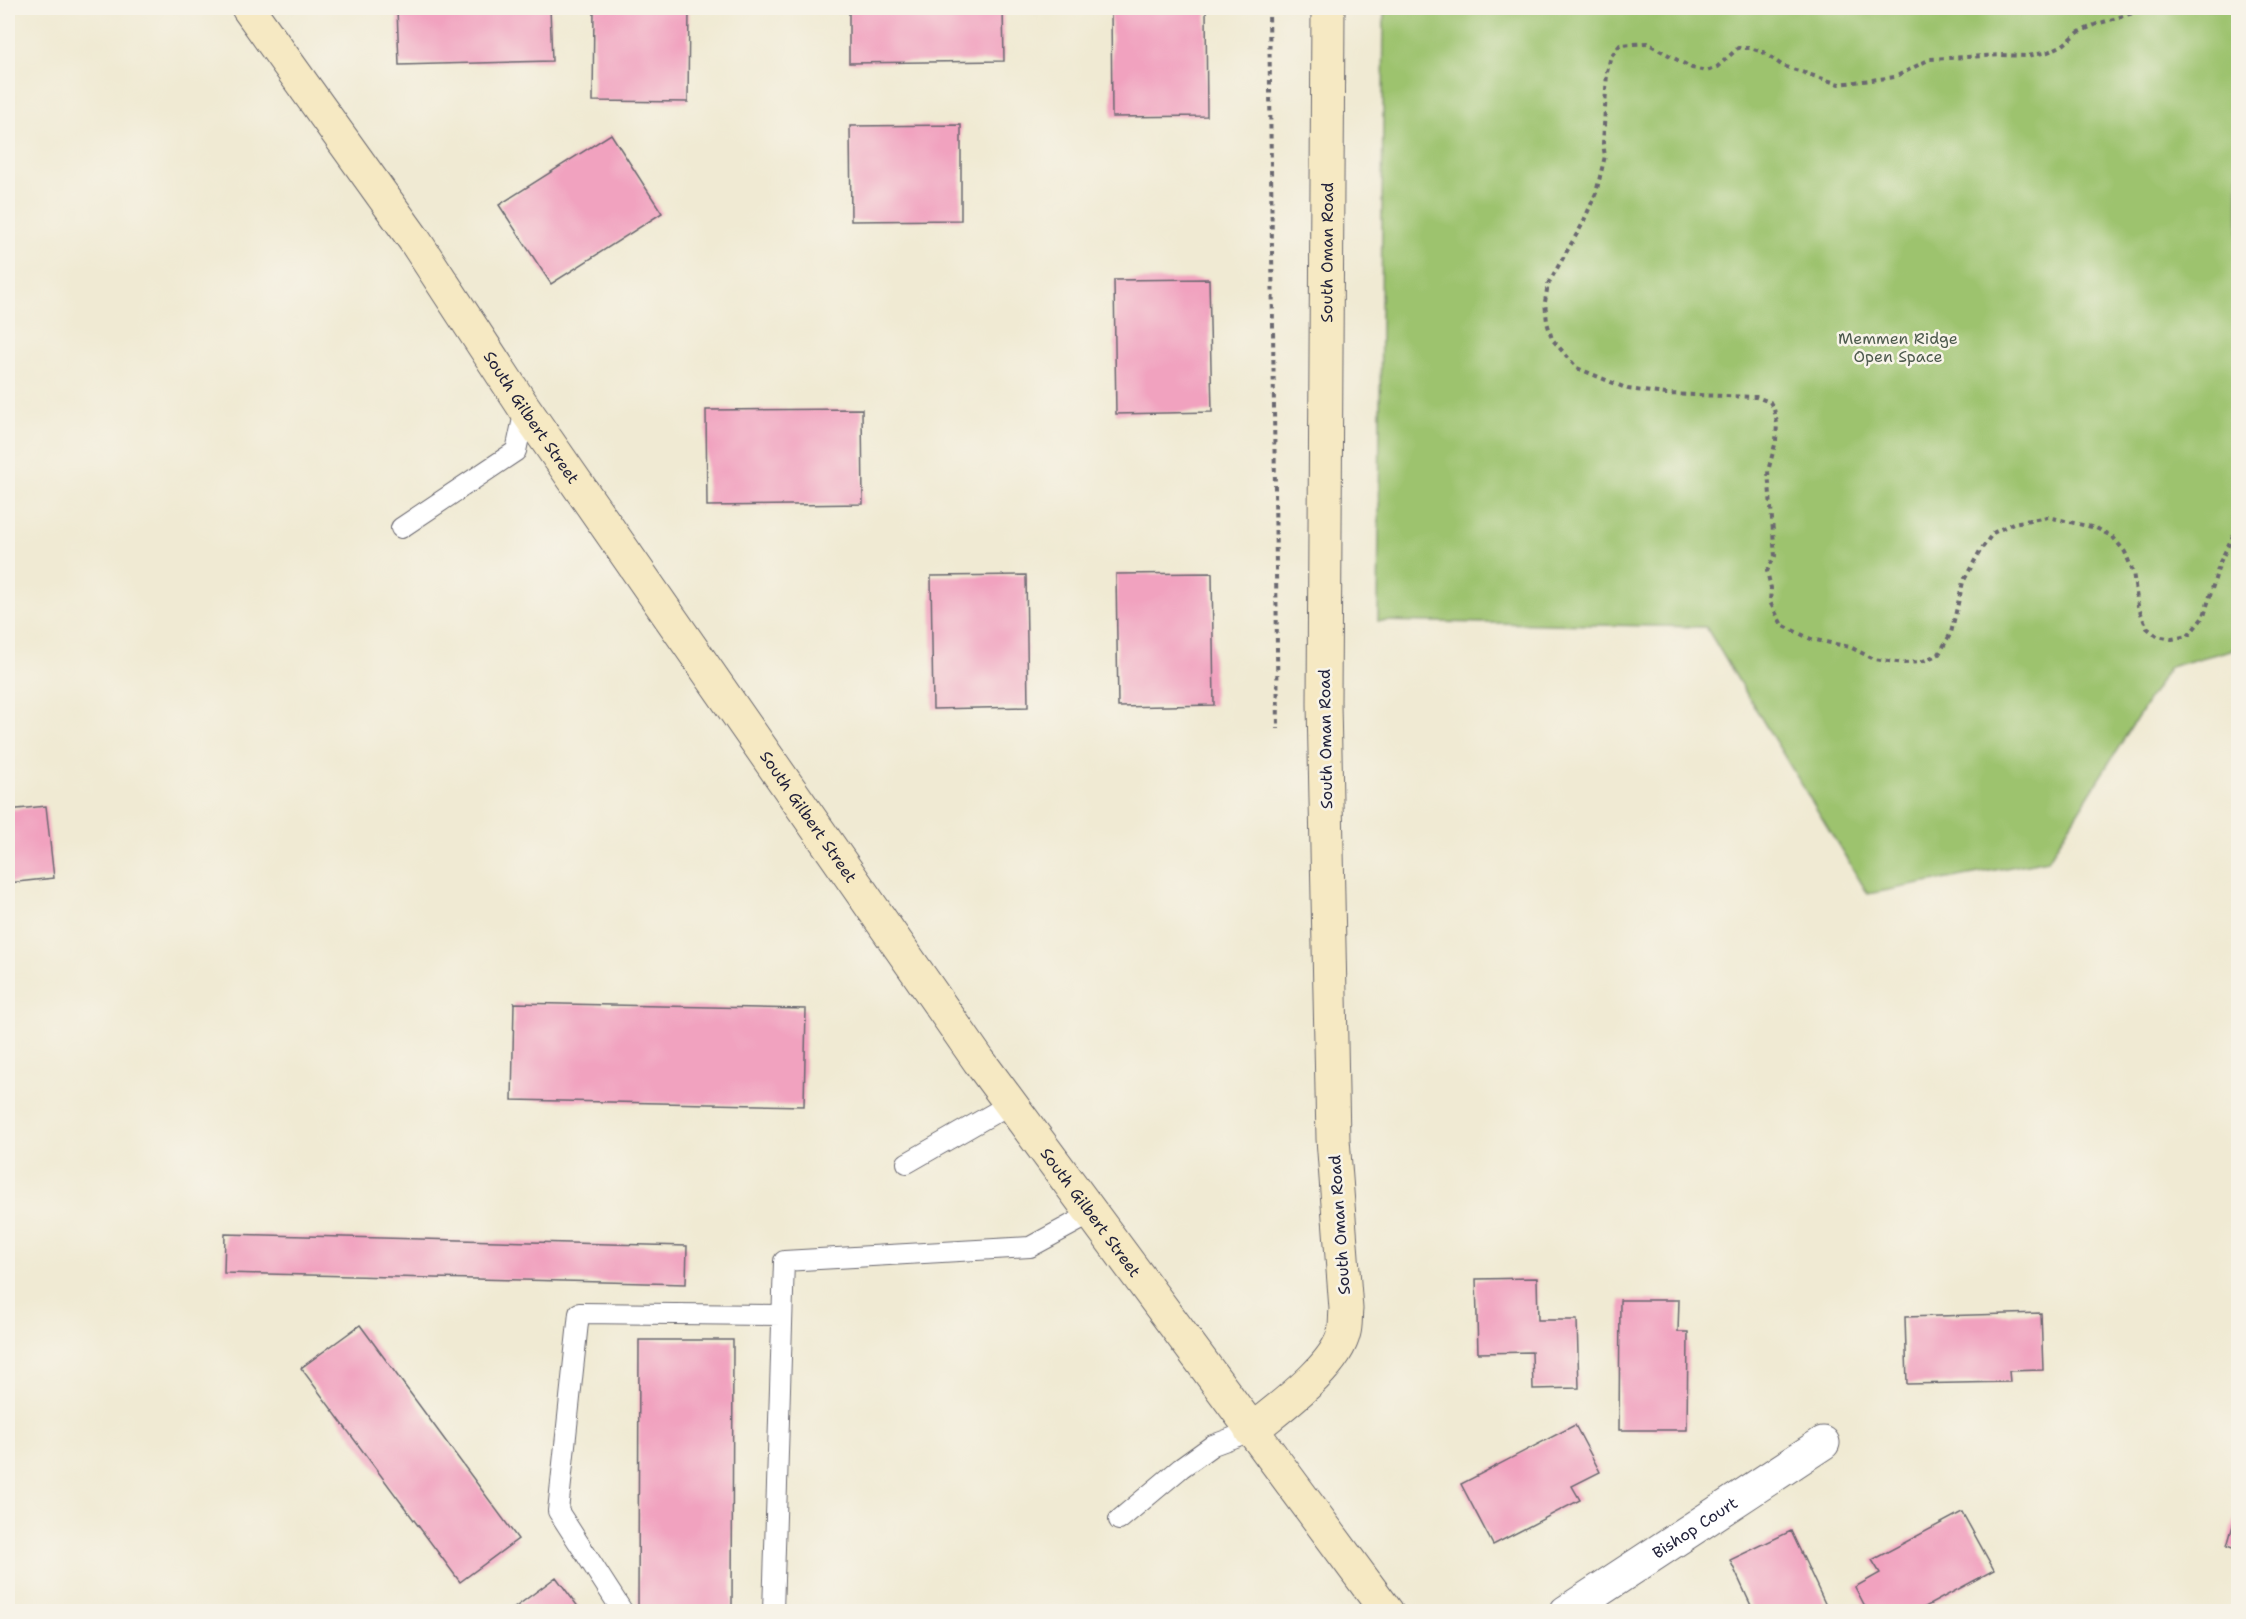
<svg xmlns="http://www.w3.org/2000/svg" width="2246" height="1619" font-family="'Shantell Sans',sans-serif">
<rect width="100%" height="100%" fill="#f7f3e8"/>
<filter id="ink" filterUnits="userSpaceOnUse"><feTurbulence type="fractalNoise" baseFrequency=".0167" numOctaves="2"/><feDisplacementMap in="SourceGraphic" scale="12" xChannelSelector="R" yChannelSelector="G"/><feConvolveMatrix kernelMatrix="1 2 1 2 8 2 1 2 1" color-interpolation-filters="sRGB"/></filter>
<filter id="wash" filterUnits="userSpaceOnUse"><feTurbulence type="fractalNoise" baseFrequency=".008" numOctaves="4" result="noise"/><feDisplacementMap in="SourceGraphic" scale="24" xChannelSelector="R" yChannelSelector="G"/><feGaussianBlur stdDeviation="1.35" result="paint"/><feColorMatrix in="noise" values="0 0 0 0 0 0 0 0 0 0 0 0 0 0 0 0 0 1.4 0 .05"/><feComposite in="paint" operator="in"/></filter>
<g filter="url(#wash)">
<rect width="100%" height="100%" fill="#f0ead3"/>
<path fill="#9dc36e" stroke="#607254" stroke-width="1.5" d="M1384 8H2238V648L2169 667 2048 860 1868 894 1706 627 1378 621Z"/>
<g id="blocks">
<path fill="#f1a2bf" d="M397 8H550L552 61 399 65Z
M594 8H689L688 102 593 101Z
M849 8H1003L1004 61 849 63Z
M1111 8H1206L1207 116 1112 117Z
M961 125V220L851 221 850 126Z
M611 134 662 213 551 284 499 205Z
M1209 279 1212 412 1116 414 1114 280Z
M862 409 863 504 707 506 706 410Z
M1212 573 1214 705 1118 707 1116 574Z
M1026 575 1028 707 933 709 931 576Z
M46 806 54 878 8 883V810Z
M514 1003 806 1009 804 1106 512 1100Z
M225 1234 687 1246 686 1284 224 1273Z
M1537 1278 1538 1320H1577L1579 1388 1533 1389 1532 1352 1478 1353 1476 1279Z
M1620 1300H1679L1678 1332H1688L1687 1430H1619Z
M2041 1313 2043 1370 2009 1371 2010 1382 1907 1384 1905 1317Z
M360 1325 518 1539 460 1582 301 1368Z
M639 1340H733L732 1610 638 1609Z
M1575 1425 1600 1472 1572 1486 1580 1500 1493 1545 1461 1484Z
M2238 1508V1550L2227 1546Z
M1962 1512 1994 1570 1916 1612H1868L1855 1587 1880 1573 1872 1560Z
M1791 1531 1829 1612H1754L1730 1560Z
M556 1577 582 1612H509Z"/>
</g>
</g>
<g filter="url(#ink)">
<use href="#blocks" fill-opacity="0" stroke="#6a6870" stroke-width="1.5"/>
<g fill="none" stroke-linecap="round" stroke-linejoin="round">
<defs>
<path id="lane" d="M401 528 516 451 525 409
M907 1163 1010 1104
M1119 1520 1181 1468 1213 1445 1251 1431
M623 1612 558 1511 579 1313 782 1315
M773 1612 784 1261 1030 1247 1091 1214"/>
<g id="street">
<path id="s1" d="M1566 1612 1823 1443"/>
</g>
<g id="secondary">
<path id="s2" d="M248 8 415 241 525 409 979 1061 1387 1612"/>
<path id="s3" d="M1251 1431C1278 1408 1336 1368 1344 1332 1346 1325 1345 1316 1346 1309L1333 1139 1324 704 1328 8"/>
</g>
</defs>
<use href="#lane" stroke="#6a6870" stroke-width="22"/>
<use href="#street" stroke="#6a6870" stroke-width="35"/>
<use href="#secondary" stroke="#6a6870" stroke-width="35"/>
<path stroke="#6a6870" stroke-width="4" stroke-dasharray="4.5 4.5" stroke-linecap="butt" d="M1269 8 1278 729
M2149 8 2097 24 2079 32 2063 45 2048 52 2028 56 2000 55 1930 59 1895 77 1839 84 1783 66 1763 52 1750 48H1738L1717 67 1707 71 1692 68 1647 43 1620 45 1611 56 1607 72 1603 144 1605 156 1596 193 1582 225 1548 284 1545 302 1547 322 1552 339 1577 368 1628 389 1666 394 1756 397 1770 402 1774 409 1777 423 1776 441 1768 471 1775 556 1767 571 1771 588 1770 602 1782 625 1811 639 1850 647 1874 659 1904 663 1921 662 1939 654 1951 633 1963 582 1980 551 1993 533 2013 523 2048 517 2096 528 2113 537 2125 552 2133 572 2138 606 2147 628 2157 636 2172 639 2188 636 2204 616 2220 562 2238 526"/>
<use href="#lane" stroke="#fff" stroke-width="20"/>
<use href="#street" stroke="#fff" stroke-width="33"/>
<use href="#secondary" stroke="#f6e9c3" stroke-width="33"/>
</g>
</g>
<g text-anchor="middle" stroke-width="5" stroke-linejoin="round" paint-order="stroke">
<g font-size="16" fill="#22223b" stroke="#f7f3e8">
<text dy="6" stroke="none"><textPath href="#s3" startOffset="1218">South Oman Road</textPath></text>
<text dy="6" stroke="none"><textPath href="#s2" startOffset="498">South Gilbert Street</textPath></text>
<text transform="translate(1325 739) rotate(-91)" y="6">South Oman Road</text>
<text dy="6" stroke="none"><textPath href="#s2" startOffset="984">South Gilbert Street</textPath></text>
<text dy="6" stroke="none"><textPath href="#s2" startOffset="1470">South Gilbert Street</textPath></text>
<text transform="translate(1339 1225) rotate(-94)" y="6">South Oman Road</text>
<text dy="6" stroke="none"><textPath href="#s1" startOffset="154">Bishop Court</textPath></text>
</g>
<g font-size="16" fill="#4d5a4d" stroke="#f7f3e8">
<text x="1898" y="344">Memmen Ridge<tspan x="1898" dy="18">Open Space</tspan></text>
</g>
</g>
<rect width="2246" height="1619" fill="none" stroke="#f7f3e8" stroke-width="30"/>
</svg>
